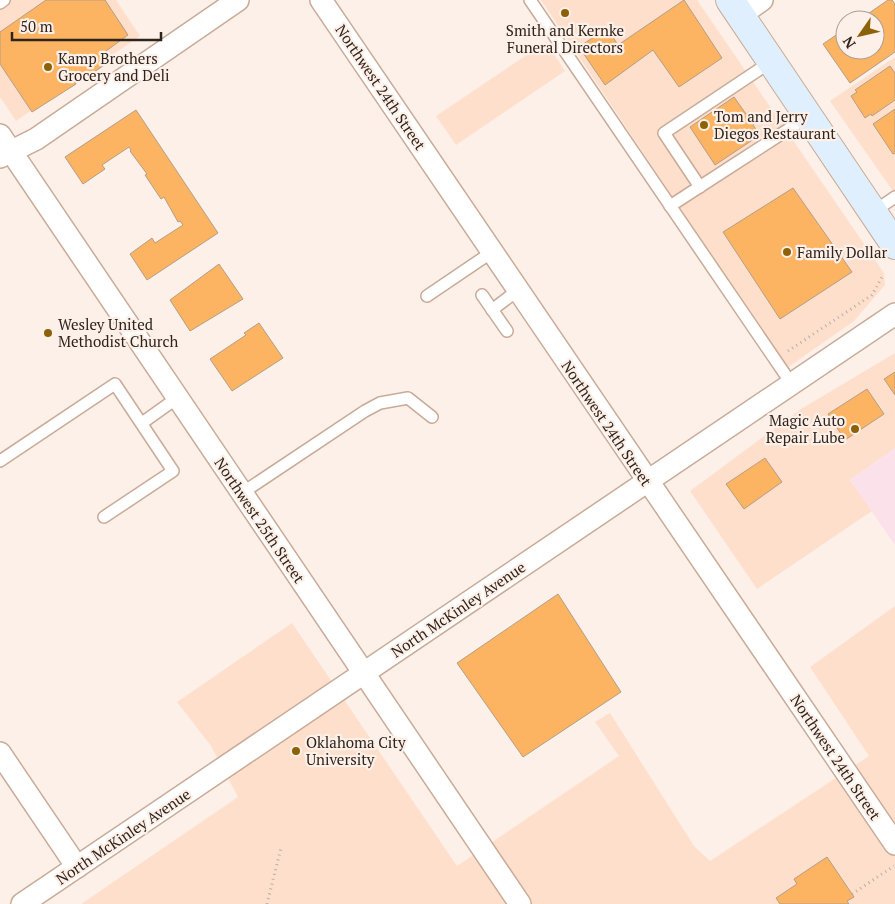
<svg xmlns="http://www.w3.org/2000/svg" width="895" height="904" viewBox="0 0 895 904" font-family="'PT Serif',serif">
	<rect width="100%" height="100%" fill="#fdf0e8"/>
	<!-- built -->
	<g fill="#fedfcc">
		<path d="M0 0H116L140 36 16 121 0 97Z"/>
		<path d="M541 0H697L884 273 885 285 854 321 787 368Z"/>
		<path d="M546 42 565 71 456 145 436 116Z"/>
		<path d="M895 57V194L830 101Z"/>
		<path d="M895 353V448L850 480 872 511 757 589 690 491 801 409Z"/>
		<path d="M895 606V904H81L238 797 211 746 177 702 292 623 457 866 619 756 595 722 610 713 694 846 710 861 869 756 810 667Z"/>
	</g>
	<!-- industrial -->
	<path fill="#fbe1ea" d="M895 448V545L850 480Z"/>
	<!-- building -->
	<g fill="#fcb463" stroke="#b59e85">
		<path d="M46 0H105L128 35 106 51 110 61 90 75 88 72 75 82 76 84 32 112 0 64V32Z"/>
		<path d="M684 0 722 58 679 87 653 50 605 85 579 47 607 28 618 45Z"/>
		<path d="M888 0H892L895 4V52L850 83 823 44 845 29V50H875V20H859Z"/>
		<path d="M890 66 895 73V100L872 116 871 114 865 118 851 96 857 92 855 90Z"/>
		<path d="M734 97 746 114 749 112 756 122 753 125 760 135 715 165 690 127Z"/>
		<path d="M895 109V153L893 154 873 124Z"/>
		<path d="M136 110 218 233 147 280 130 254 152 238 155 243 183 225 180 221 178 222 164 197 161 199 145 175 147 174 130 151 131 150 129 147 102 165 105 169 83 184 65 157Z"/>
		<path d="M793 188 852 272 780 319 723 232Z"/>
		<path d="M219 264 243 299 190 331 170 300Z"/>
		<path d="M259 323 283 358 232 391 210 359 246 335 244 333Z"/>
		<path d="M895 372V395L884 379Z"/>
		<path d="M867 389 884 414 845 440 828 414Z"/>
		<path d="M765 458 782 482 744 509 726 484Z"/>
		<path d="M558 594 621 692 523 757 457 663Z"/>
		<path d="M827 857 854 897 847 901 849 904H780L776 898 797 884 794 879Z"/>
	</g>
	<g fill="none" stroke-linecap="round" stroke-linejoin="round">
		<defs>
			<g id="service">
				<path d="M530 0 791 383"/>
				<path d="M0 3 4 0"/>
				<path d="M700 187 664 133 772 61"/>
				<path d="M670 206 809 116"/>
				<path d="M873 212 895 197"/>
				<path d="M482 295 507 331"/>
				<path d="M427 296 492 252"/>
				<path d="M492 310 518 290"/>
				<path d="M142 423 177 398"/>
				<path d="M0 461 115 384 173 471 104 517"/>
				<path d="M242 493 365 411 380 403 408 398 432 417"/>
			</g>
			<g id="minor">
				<path d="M321 0 895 844"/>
				<path d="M741 15 762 0"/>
				<path d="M0 135 520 904"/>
				<path d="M0 157 36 139 238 0"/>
				<path d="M0 753 77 867"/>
				<path d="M22 904 895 314"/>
			</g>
			<path id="secondary" d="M730 0 895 245"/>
		</defs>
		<!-- service casing -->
		<use href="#service" stroke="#c9ab98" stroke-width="14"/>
		<!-- minor casing -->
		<use href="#minor" stroke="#c9ab98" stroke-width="24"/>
		<!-- secondary casing -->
		<use href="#secondary" stroke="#c9ab98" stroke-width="30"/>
		<!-- path -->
		<g stroke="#baaea6" stroke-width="3" stroke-dasharray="1 4" stroke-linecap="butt">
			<path d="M788 351 872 295 882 277"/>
			<path d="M852 894 894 866"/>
			<path d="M267 904 281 848"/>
		</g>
		<!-- service -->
		<use href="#service" stroke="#fff" stroke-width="11"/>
		<!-- minor -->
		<use href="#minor" stroke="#fff" stroke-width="21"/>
		<!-- secondary -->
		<use href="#secondary" stroke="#e0effd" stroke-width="28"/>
	</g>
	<!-- markers -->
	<g fill="#8d6106" stroke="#fdf0e8" stroke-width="2">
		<circle cx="565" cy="13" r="5"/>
		<circle cx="48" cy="67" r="5"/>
		<circle cx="704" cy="125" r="5"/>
		<circle cx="787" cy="252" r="5"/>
		<circle cx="48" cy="333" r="5"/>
		<circle cx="855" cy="429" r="5"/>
		<circle cx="296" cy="751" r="5"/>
	</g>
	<g text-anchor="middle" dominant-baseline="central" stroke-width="4.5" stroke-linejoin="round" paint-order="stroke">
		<!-- poi labels -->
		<g font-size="15" fill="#2f241c" stroke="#fdf0e8" text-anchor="start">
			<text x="565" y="30" text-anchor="middle">Smith and Kernke<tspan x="565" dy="17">Funeral Directors</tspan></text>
			<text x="58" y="58">Kamp Brothers<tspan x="58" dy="17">Grocery and Deli</tspan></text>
			<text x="714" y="116">Tom and Jerry<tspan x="714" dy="17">Diegos Restaurant</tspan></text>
			<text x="797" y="252">Family Dollar</text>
			<text x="58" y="324">Wesley United<tspan x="58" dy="17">Methodist Church</tspan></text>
			<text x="845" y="420" text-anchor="end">Magic Auto<tspan x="845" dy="17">Repair Lube</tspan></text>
			<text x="306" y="742">Oklahoma City<tspan x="306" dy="17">University</tspan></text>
		</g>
		<!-- street labels -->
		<g font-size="15" fill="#2f241c" stroke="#fdf0e8">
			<text transform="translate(381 87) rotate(56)">Northwest 24th Street</text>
			<text transform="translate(607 423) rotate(56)">Northwest 24th Street</text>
			<text transform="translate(260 520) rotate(56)">Northwest 25th Street</text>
			<text transform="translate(458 609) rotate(-34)">North McKinley Avenue</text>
			<text transform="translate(836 757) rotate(56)">Northwest 24th Street</text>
			<text transform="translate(123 836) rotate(-34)">North McKinley Avenue</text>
		</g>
	</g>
	<!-- north arrow -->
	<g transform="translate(860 35) rotate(236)"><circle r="24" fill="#fdf0e8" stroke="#ab9e96"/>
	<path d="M0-4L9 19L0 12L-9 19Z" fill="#8d6106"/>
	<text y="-8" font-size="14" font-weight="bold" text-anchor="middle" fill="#2f241c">N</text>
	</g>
	<!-- scale -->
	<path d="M12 32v8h149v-8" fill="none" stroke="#2f241c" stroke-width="2.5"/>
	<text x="20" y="32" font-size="15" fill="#2f241c" stroke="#fdf0e8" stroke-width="4" paint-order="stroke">50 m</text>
</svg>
